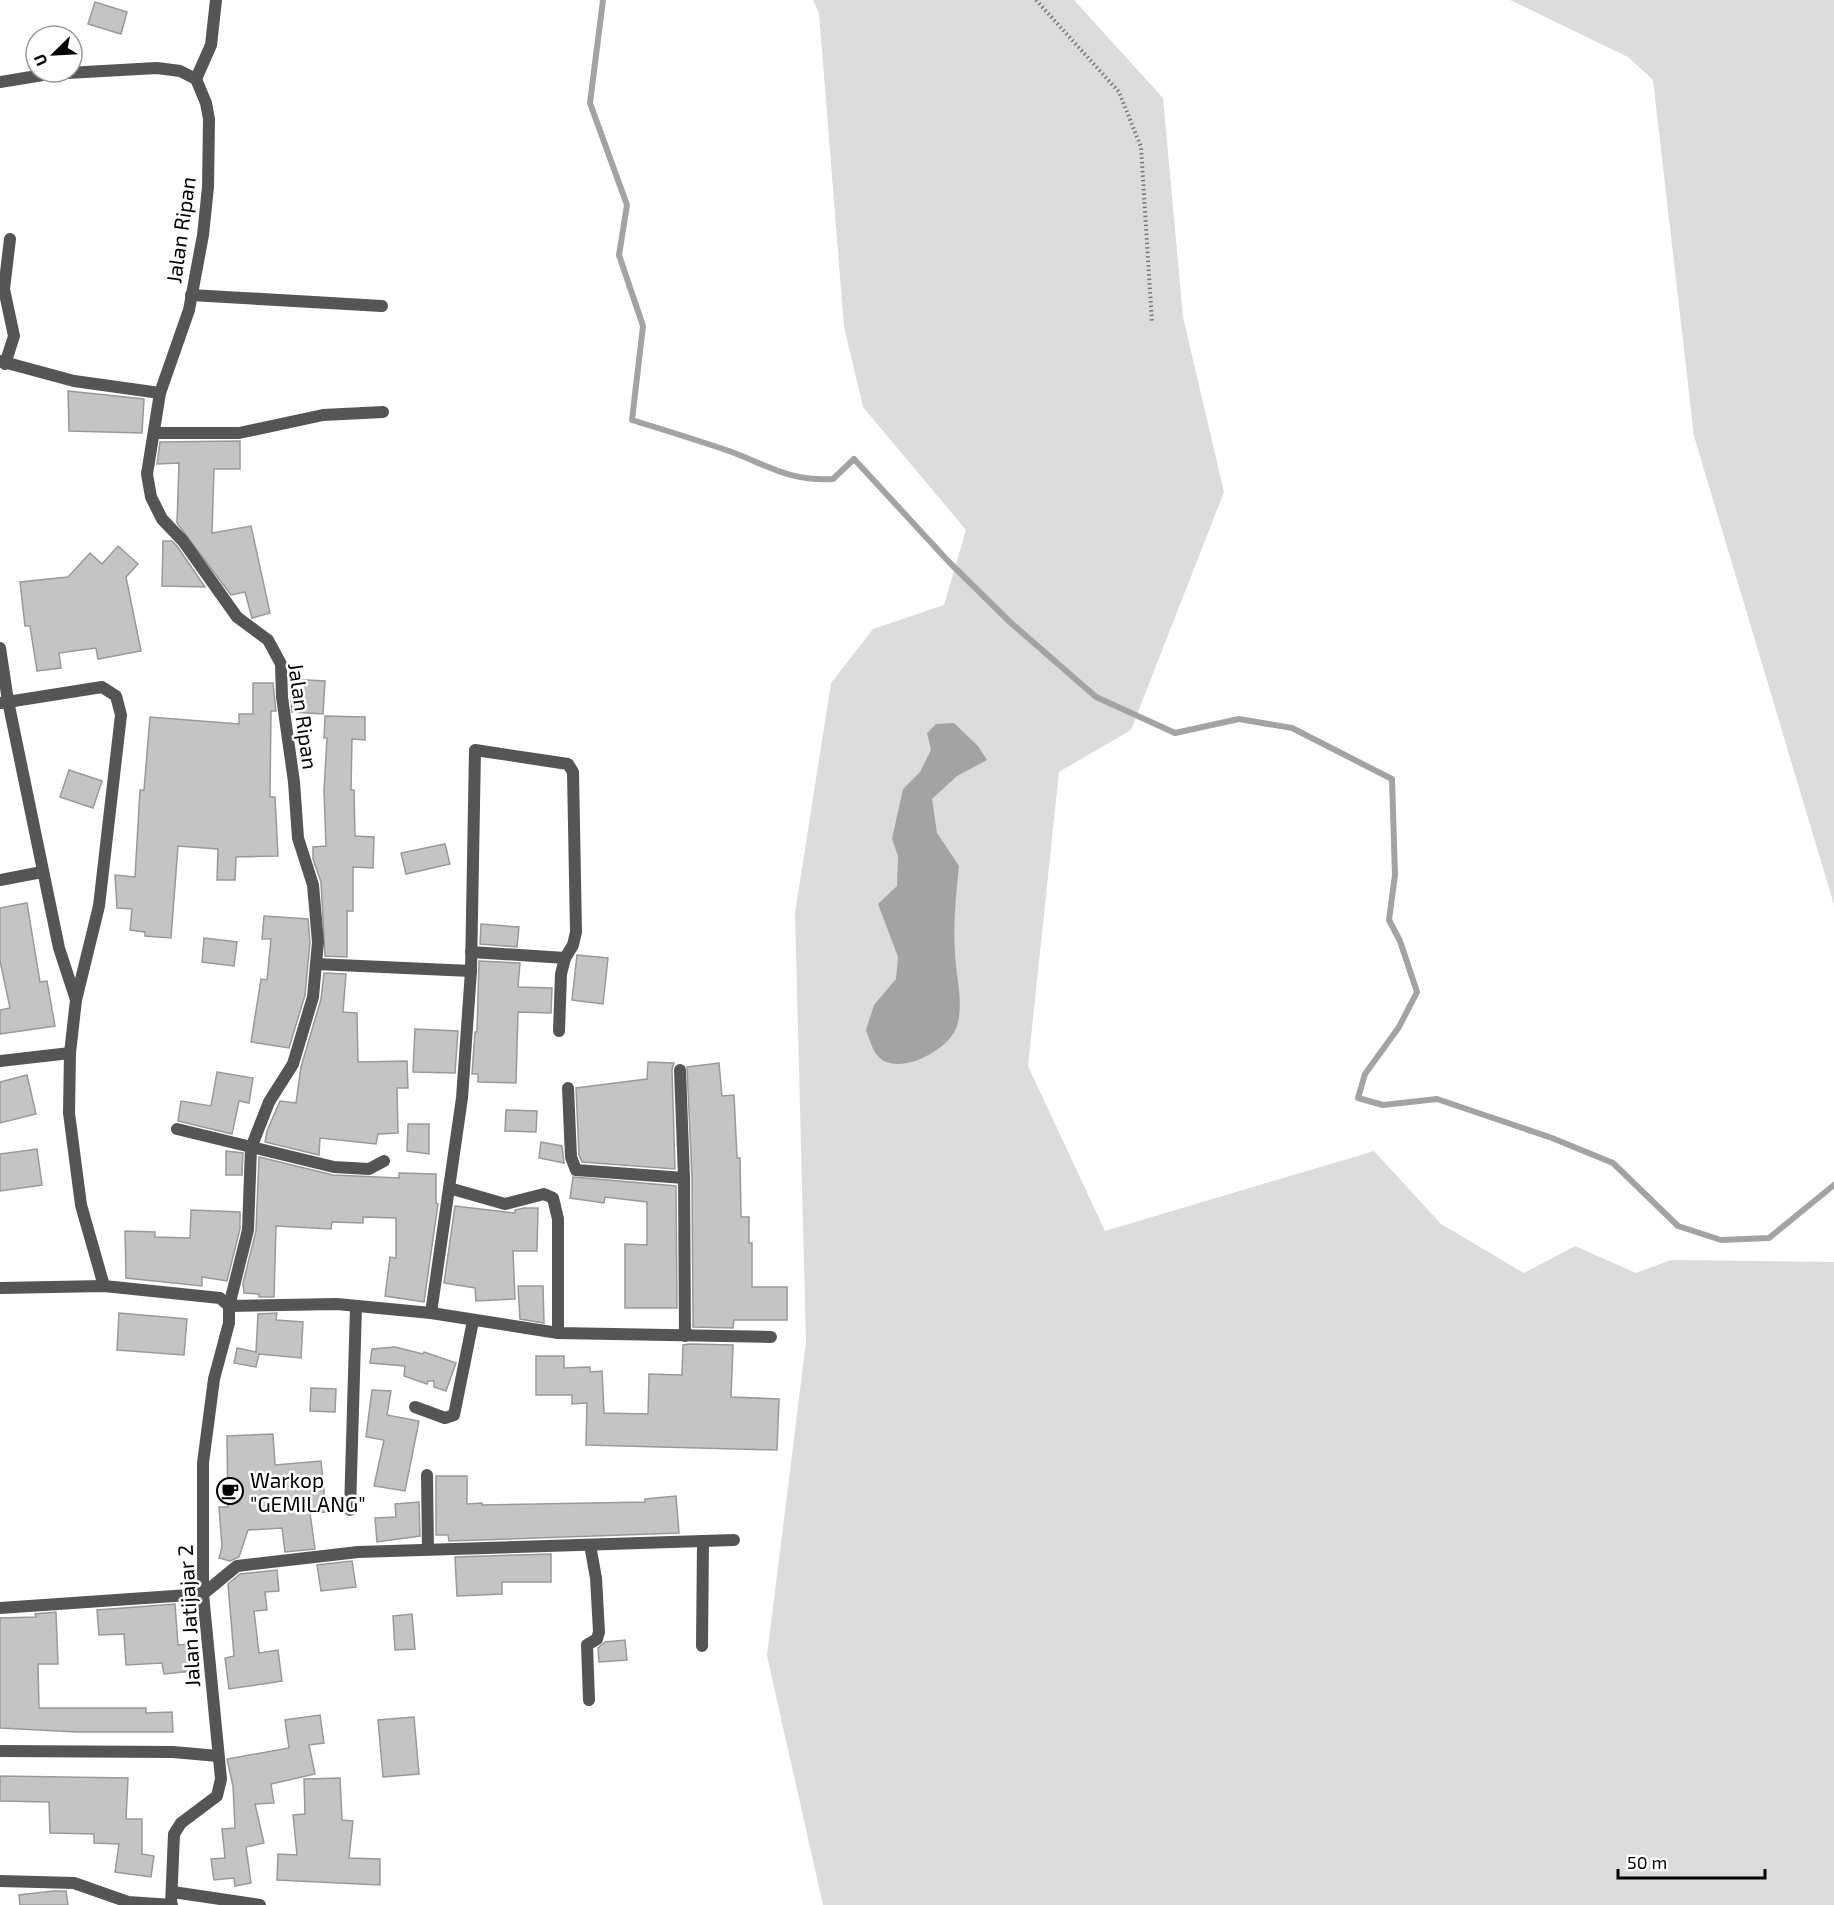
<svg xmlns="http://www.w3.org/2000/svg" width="1834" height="1905" viewBox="0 0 1834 1905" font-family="'Exo 2',sans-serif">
	<rect width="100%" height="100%" fill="#fff"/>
	<!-- green -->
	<g fill="#dcdcdc">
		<path d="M813 0H1074L1163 98 1183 317 1224 492 1131 730 1059 772 1028 1066 1105 1231 1374 1151 1441 1224 1524 1273 1575 1246 1636 1273 1671 1260 1834 1262V1905H823L767 1656 806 1342 795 913 831 683 873 629 944 605 966 530 863 407 844 327 819 13Z"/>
		<path d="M1510 0H1834V905L1694 436 1653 80 1628 57Z"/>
	</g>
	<!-- water -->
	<path fill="#a3a3a3" d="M954 723 978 746 987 760 957 776 932 799 937 833 959 866C956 895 953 923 955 953 956 978 964 1002 957 1026 950 1050 896 1079 877 1055 872 1049 869 1038 866 1030L874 1005 896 979 898 957 878 904 897 886 898 856 892 839 903 789 920 772 931 750 927 733 936 724Z"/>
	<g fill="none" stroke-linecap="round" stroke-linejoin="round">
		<!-- stream -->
		<path stroke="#a3a3a3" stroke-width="6" d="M603 0 590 103 627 205 619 255 643 326 632 420C664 430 697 440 729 451 770 466 787 481 833 479L854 459 949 562 1010 622 1096 697 1175 733 1239 719 1292 728 1392 779 1395 875 1389 920 1400 941 1417 992 1399 1027 1365 1074 1358 1098 1383 1105 1437 1099 1552 1138 1613 1163 1678 1226 1721 1240 1769 1238 1834 1185"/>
	</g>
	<!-- building -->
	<g fill="#c4c4c4" stroke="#999" stroke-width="1.5">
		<path d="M95 2 127 12 121 34 88 24Z"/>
		<path d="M68 391 144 399 142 433 69 431Z"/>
		<path d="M240 441V469H214L212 533 251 526 270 613 252 618 245 592 231 595 177 523 179 463 157 464 160 442Z"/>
		<path d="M163 541H172L177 546 205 587 162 586Z"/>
		<path d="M118 546 138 564 126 577 141 651 98 659 96 648 59 653 61 668 37 671 30 626H25L20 582 68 577 90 553 102 564Z"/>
		<path d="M290 679 325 681 323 714 292 712Z"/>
		<path d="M253 683H273L276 711H271L270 797H275L278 856 236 857 235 880H217L218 849 178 846 171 938 145 936V932L130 930 132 909 117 908 115 875 135 877 140 790H144L150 717 239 724V714H253Z"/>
		<path d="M325 716 365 717V740L352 739 351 790H354L355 836 374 837 373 868 353 867V911H347V957L325 956 321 882 313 859V847L326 846 324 791 327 738H324Z"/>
		<path d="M69 770 102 781 93 808 60 797Z"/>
		<path d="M445 844 450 864 406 874 401 853Z"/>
		<path d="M27 903 40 982 47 981 55 1026 0 1034V1010L10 1008 0 961V908Z"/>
		<path d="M264 916 308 919 310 942 305 995 289 1048 251 1042 261 979 267 980 271 939H262Z"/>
		<path d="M481 924 519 927 517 947 480 944Z"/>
		<path d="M204 938 237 942 234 966 202 962Z"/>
		<path d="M577 955 608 958 603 1004 572 1000Z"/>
		<path d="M479 961 520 963 518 987 552 988 551 1013 518 1012 516 1083 478 1082V1074H472L475 1032H477Z"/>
		<path d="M324 973 346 974 343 1012 357 1013 358 1062 407 1061 408 1088H397L398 1133 378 1134 376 1144 320 1138 319 1155 265 1142 267 1131 280 1101 296 1103 301 1067 321 999Z"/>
		<path d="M415 1029 458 1031 455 1073 413 1072Z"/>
		<path d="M648 1062 674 1063 672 1070 675 1169 582 1162 579 1155 576 1088 647 1079Z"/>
		<path d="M719 1063 722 1096 734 1095 737 1158H740L741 1217H749V1243H752V1287H787V1320H734L733 1328 693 1327 692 1178 687 1067Z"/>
		<path d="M217 1072 253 1078 249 1103 239 1101 232 1134 178 1121 181 1101 211 1106Z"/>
		<path d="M27 1075 36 1114 0 1123V1082Z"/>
		<path d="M506 1110 537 1111 536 1132 505 1131Z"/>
		<path d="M408 1124H429V1154L407 1151Z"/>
		<path d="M541 1142 562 1146 564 1163 539 1158Z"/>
		<path d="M37 1149 42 1185 0 1191V1154Z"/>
		<path d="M226 1151 243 1153 242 1175H226Z"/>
		<path d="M259 1157 333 1175 399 1178V1173L436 1174V1203L438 1204 424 1302 385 1296 390 1257 396 1258V1218L363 1217V1223L332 1222 331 1229 276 1226 274 1297H259V1294L244 1293 243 1283 256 1231Z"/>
		<path d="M573 1177 676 1186 677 1308H625V1244L647 1245V1202L605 1197 604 1203 570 1198Z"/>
		<path d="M455 1206 515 1213V1210L524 1208H538L537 1251H513L515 1299 476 1301 475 1288 444 1283Z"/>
		<path d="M191 1210 240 1212V1229L227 1281 202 1277V1286L126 1278 125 1231 155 1232V1237L190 1238Z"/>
		<path d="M518 1286H543L544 1323 520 1319Z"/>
		<path d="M119 1313 187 1319 184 1355 117 1350Z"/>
		<path d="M277 1313 276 1320 303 1322 301 1358 259 1354 256 1367 234 1363 237 1348 256 1352 258 1314Z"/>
		<path d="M690 1344 733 1345 731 1397 779 1399 777 1450 586 1445 587 1403 572 1404V1395H536V1356H564V1368L590 1367V1372L602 1371 604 1413 648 1414 649 1374 682 1375 683 1345Z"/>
		<path d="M395 1347 423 1354 424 1352 456 1363 446 1391 434 1387V1381H428L427 1384 404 1376 405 1366 370 1363 372 1349Z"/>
		<path d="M311 1388 336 1389 335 1412 310 1411Z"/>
		<path d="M372 1390 391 1391 387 1415 419 1421 405 1491 374 1486 384 1440 366 1437Z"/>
		<path d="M273 1434 275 1465 321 1461 326 1512 310 1513 315 1549 285 1552 282 1528 248 1530 239 1557 230 1561 219 1558 222 1547 219 1507H228L227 1436Z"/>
		<path d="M436 1476H467V1504L482 1503V1505L645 1502V1499L676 1496 679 1533 449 1541 448 1535H436Z"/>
		<path d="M419 1502 420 1536 377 1542 375 1518 396 1517 395 1504Z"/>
		<path d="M551 1554V1582H502V1594L457 1596 455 1557Z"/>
		<path d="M352 1561 356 1587 321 1591 317 1565Z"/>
		<path d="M277 1570 279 1591 265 1592 267 1610 254 1611 259 1653 278 1650 282 1681 229 1689 225 1658 234 1656 228 1584 240 1574Z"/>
		<path d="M175 1604 178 1645 190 1644 193 1671 164 1674 162 1663 126 1665 124 1634 99 1635 97 1610Z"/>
		<path d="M56 1612 58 1664H38L39 1708H146V1713L172 1712 173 1732H77L0 1728V1618L36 1617 35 1614Z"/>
		<path d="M412 1614 415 1649 395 1650 393 1616Z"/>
		<path d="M625 1640 627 1660 599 1662 598 1648 605 1642Z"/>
		<path d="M320 1715 324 1743 309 1745 315 1774 271 1784 274 1803 255 1804 264 1843 246 1847 251 1883 235 1886 234 1878 214 1880 211 1859 225 1858 222 1829 235 1828 233 1786 227 1759 289 1748 285 1720Z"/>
		<path d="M414 1717 419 1774 383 1777 378 1720Z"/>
		<path d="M0 1776 128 1778 126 1819H142V1854L154 1856 151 1877 115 1872 119 1844 94 1843V1834L50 1833 49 1802 0 1801Z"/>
		<path d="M340 1778 342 1820 353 1821 349 1858 380 1859V1885L277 1880 278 1854 297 1855 293 1815 305 1814 304 1779Z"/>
		<path d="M53 1891H66L68 1905H20L19 1895Z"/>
	</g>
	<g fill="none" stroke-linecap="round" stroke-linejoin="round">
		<!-- path -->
		<path stroke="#777" stroke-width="4" stroke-dasharray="1.5 3" stroke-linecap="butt" d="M1036 0 1119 92 1141 147 1152 323"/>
		<!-- minor -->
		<g stroke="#555" stroke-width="12">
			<path d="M196 79 211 45 216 0"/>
			<path d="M0 82 49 74 157 68 180 71 196 79 206 103 209 119 208 187 203 235 189 310 160 393 147 474 151 497 162 519 183 541 237 617 268 640 281 664 282 697 294 782 298 838 313 885 318 942 313 997 293 1064 269 1102 251 1148 248 1230 229 1306 337 1304 431 1313 462 1098 471 971 475 750 568 764 573 772 576 932 573 945 565 958"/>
			<path d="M191 295 382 306"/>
			<path d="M0 361 74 381 160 393"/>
			<path d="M5 364 14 336 4 289 10 239"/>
			<path d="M154 433H239L323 415 383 412"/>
			<path d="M0 648 8 701 59 948 76 1000 70 1053 69 1113 81 1205 104 1286"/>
			<path d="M1 703 102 687 116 696 121 715 99 906 76 1000"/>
			<path d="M0 880 42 872"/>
			<path d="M471 952 565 958 561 974 559 1031"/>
			<path d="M316 964 471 971"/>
			<path d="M0 1061 70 1053"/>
			<path d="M680 1070 684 1178 685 1336"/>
			<path d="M568 1088 571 1157 576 1170 684 1178"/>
			<path d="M177 1129 334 1167 369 1169 384 1161"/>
			<path d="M449 1188 505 1204 544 1194 553 1198 558 1219V1333"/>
			<path d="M431 1313 558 1333 771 1337"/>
			<path d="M415 1407 445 1418 454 1415 473 1321"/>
			<path d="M427 1475 428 1549"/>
			<path d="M350 1510 356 1307"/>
			<path d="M0 1608 203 1594 237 1566 358 1552 734 1540"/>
			<path d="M702 1646 703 1541"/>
			<path d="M589 1700 587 1645 597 1639 599 1632 596 1578 590 1545"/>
			<path d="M0 1751 173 1752 218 1756"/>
			<path d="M0 1881 74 1883 128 1902 172 1905"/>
			<path d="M173 1892 260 1905"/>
		</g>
		<!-- tertiary -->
		<path stroke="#555" stroke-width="12" d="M0 1288 104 1286 220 1298 229 1306V1323L214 1379 203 1463V1594L221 1779 217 1796 181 1823 174 1834 171 1905"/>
	</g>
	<!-- icons -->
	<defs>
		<symbol id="cafe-ring" viewBox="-11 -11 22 22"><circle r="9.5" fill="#fff" stroke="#000" stroke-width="1.5"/><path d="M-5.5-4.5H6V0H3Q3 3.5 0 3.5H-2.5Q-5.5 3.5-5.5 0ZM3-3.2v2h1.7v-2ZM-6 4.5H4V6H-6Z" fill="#000"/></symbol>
	</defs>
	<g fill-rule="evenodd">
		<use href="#cafe-ring" x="215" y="1476" width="30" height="30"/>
	</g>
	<g text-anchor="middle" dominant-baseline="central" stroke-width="5" stroke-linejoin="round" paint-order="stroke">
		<!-- street labels -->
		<g font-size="21" fill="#000" stroke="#fff">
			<text transform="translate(180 230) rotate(-82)">Jalan Ripan</text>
			<text transform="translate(304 716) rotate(82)">Jalan Ripan</text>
			<text transform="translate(188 1616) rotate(-93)">Jalan Jatijajar 2</text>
		</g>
		<!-- poi labels -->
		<g font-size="21" fill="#000" stroke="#fff" text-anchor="start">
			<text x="250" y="1479">Warkop<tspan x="250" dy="24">"GEMILANG"</tspan></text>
		</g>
	</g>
	<!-- north arrow -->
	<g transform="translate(54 54) rotate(246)"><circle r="28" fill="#ffffff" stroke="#999999" stroke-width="1.5"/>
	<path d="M0-4.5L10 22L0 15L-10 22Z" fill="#000000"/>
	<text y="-9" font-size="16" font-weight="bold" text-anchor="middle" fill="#000000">U</text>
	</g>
	<!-- scale -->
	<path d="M1618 1869v9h147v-9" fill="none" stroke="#000000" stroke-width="3"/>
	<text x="1627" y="1869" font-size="18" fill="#000000" stroke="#ffffff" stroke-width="4.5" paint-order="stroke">50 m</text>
</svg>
